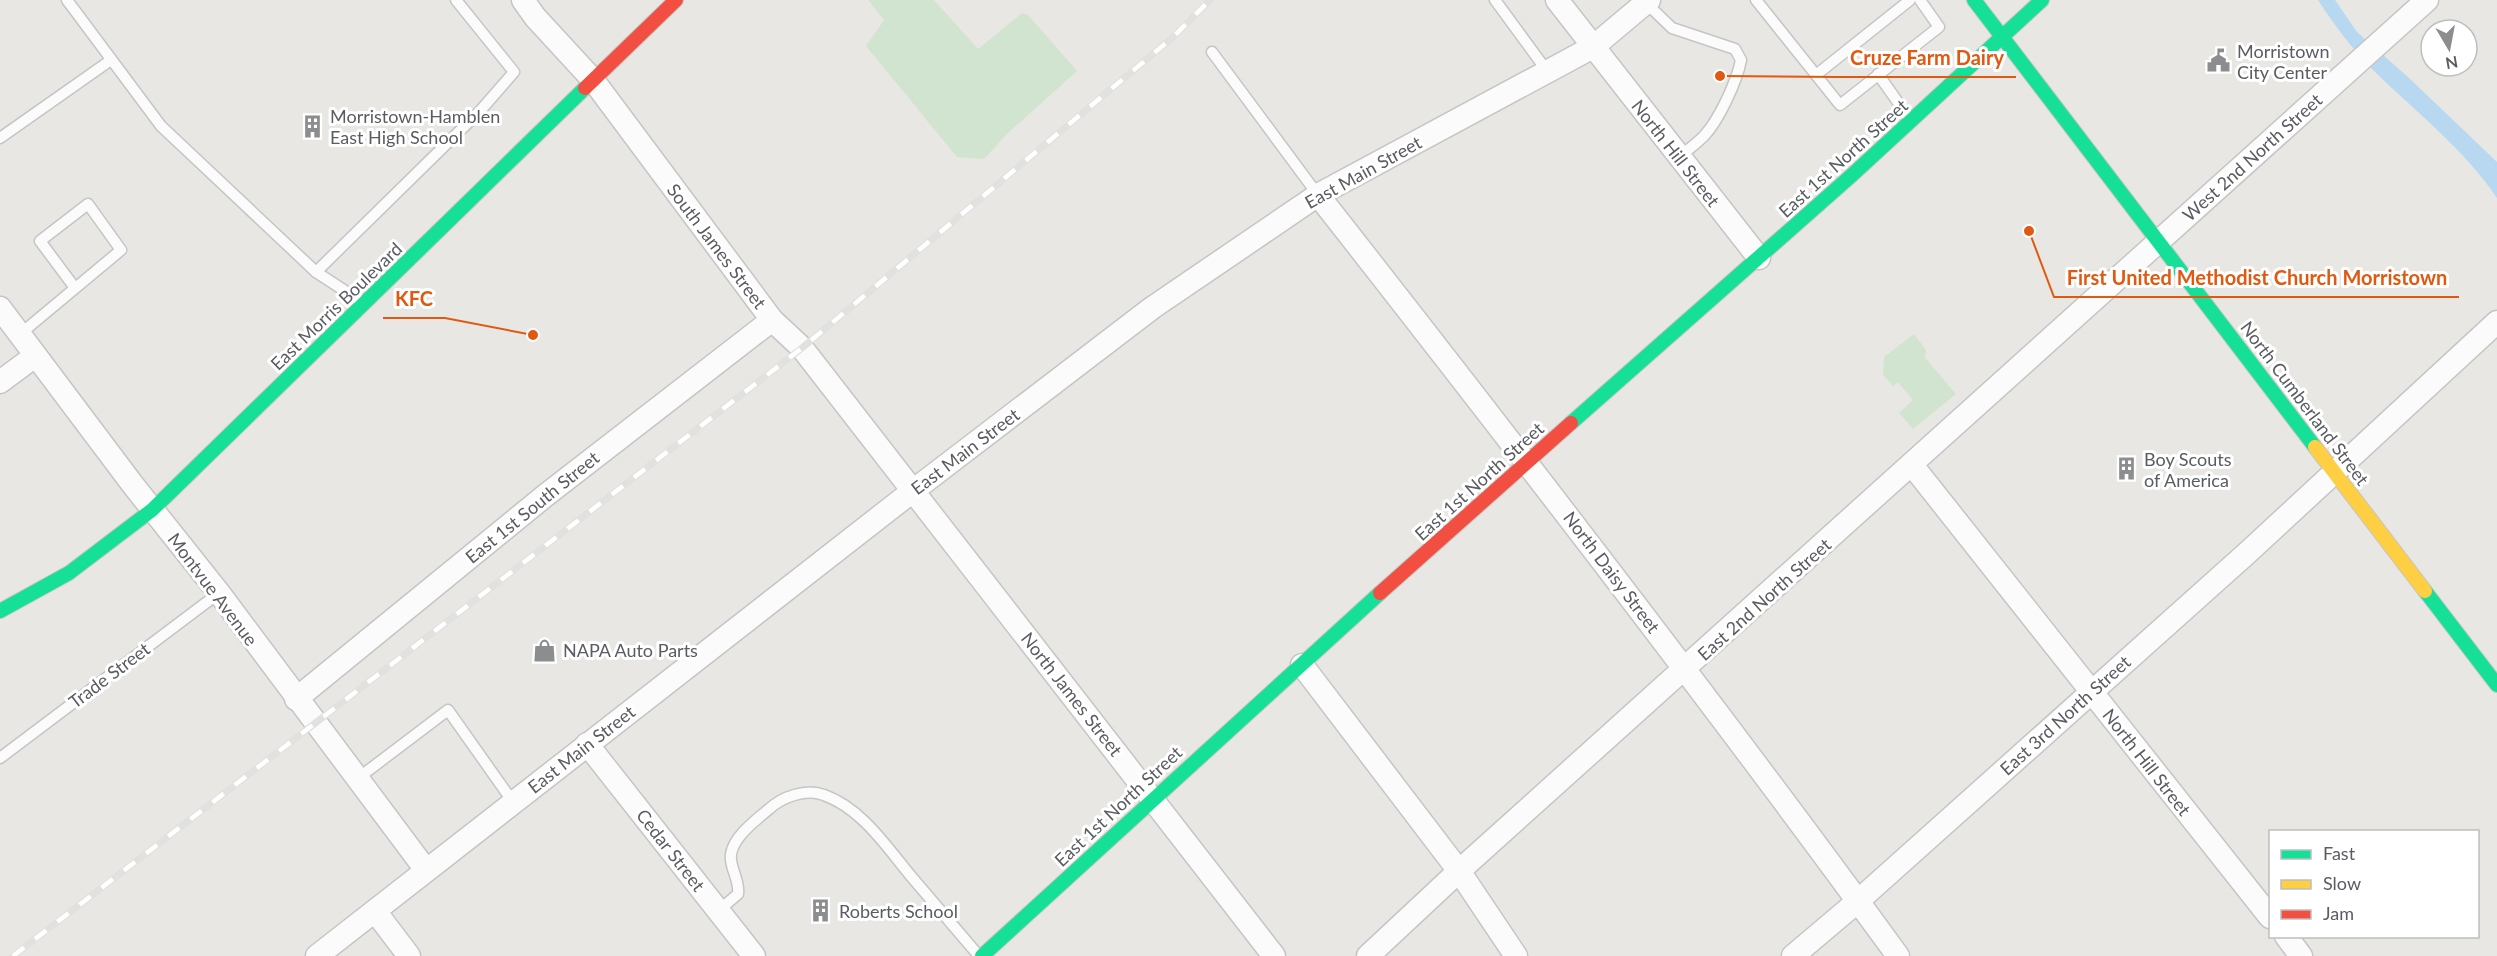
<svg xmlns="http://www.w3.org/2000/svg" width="2497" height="956" viewBox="0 0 2497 956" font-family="Lato,sans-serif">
	<rect width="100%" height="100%" fill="#e8e7e3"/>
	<!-- green -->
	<g fill="#d1e4cf">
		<path d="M868 0H934L978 49 1022 13 1028 15 1077 71 1008 133 984 159 957 157 866 46 884 20Z"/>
		<path d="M1914 334 1926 350 1925 358 1956 394 1913 429 1899 413 1913 400 1898 382 1893 386 1883 375 1884 357Z"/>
	</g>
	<!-- water -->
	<path fill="#b8d8f1" d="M2318 0H2335L2357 32 2409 78 2497 162V198C2465 150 2416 112 2375 72 2353 50 2335 26 2318 0Z"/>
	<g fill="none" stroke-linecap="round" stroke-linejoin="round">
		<defs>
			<g id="lane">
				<path d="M67 0 161 126 316 272 362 302"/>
				<path d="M1495 0 1547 71"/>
				<path d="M1756 0 1816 75"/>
				<path d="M1910 0 1816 75 1840 105 1939 27 1920 0"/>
				<path d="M1646 3 1672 28 1735 49 1741 60C1737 81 1719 120 1704 136 1697 143 1688 150 1679 157"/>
				<path d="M1212 52 1318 195"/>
				<path d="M1878 74 1909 118"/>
				<path d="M0 138 111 60"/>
				<path d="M316 272 480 111 514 72 456 0"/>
				<path d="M19 335 121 250 88 204 40 241 75 288"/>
				<path d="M0 758 219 593"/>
				<path d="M357 779 448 710 513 802"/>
				<path d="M718 911 738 894C740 879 729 868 731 854 734 836 756 820 769 809 782 797 806 788 824 795 861 808 886 846 910 875 933 902 956 929 979 956"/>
			</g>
			<g id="street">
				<path d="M523 0 535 17 593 80 772 320 802 348 1274 956"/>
				<path d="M1557 0 1759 258"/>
				<path d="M1318 195C1515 446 1710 698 1898 956"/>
				<path d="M0 308 133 485 219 593 426 870"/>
				<path d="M0 382 35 356"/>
				<path d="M1912 465 2270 917"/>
				<path d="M1302 665 1459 871 1516 956"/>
				<path d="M296 699 546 495 772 320"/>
				<path d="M587 744 754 956"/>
				<path d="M375 911 409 956"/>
				<path d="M2286 936 2301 956"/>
				<path d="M317 956 914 490 1152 308 1318 195 1593 47 1649 0"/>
				<path d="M1368 956 1459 871 2427 0"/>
				<path d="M1793 956 1858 901 2246 554 2497 322"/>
			</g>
			<g id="fast">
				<path d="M1974 0 2315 447"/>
				<path d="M1571 423 1852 175 2042 0"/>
				<path d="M2425 591 2497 685"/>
				<path d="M0 611 69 573 152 510 585 88"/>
				<path d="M982 956 1380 593"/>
			</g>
			<path id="slow" d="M2315 447 2425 591"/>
			<g id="jam">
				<path d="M585 88 676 0"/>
				<path d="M1380 593 1571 423"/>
			</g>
		</defs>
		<!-- lane casing -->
		<use href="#lane" stroke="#c5c5c5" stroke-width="13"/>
		<!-- street casing -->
		<use href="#street" stroke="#c5c5c5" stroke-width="25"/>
		<!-- fast casing -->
		<use href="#fast" stroke="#c5c5c5" stroke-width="16"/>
		<!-- slow casing -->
		<use href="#slow" stroke="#c5c5c5" stroke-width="16"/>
		<!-- jam casing -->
		<use href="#jam" stroke="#c5c5c5" stroke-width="16"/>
		<!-- lane -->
		<use href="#lane" stroke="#fcfbfb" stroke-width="10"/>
		<!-- street -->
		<use href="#street" stroke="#fcfbfb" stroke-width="22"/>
		<!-- fast -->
		<use href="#fast" stroke="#16e098" stroke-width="14"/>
		<!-- slow -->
		<use href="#slow" stroke="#ffcf43" stroke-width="14"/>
		<!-- jam -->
		<use href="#jam" stroke="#f24e42" stroke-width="14"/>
		<defs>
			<path id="rail" d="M13 956 802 348 1172 38 1210 0"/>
		</defs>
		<!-- rail casing -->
		<use href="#rail" stroke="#e1e1e0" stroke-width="7"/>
		<!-- rail -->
		<use href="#rail" stroke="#fff" stroke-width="4.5" stroke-dasharray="14" stroke-linecap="butt"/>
	</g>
	<!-- icons -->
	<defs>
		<symbol id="civic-bare" viewBox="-9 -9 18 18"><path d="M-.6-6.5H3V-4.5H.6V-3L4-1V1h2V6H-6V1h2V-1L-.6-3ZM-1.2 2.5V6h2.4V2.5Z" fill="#8b8d8e" stroke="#fff" stroke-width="2.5" paint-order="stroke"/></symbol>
		<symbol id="building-bare" viewBox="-9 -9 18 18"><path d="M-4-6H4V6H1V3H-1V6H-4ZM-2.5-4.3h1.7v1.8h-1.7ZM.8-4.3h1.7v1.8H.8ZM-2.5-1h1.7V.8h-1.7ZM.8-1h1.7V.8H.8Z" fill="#8b8d8e" stroke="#fff" stroke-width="2.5" paint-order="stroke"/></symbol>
		<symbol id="shop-bare" viewBox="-9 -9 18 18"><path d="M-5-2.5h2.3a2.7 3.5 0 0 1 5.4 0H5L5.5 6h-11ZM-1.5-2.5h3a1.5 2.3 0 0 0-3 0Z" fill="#8b8d8e" stroke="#fff" stroke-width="2.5" paint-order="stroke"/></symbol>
	</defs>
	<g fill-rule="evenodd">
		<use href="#civic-bare" x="2202" y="44" width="33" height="33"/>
		<use href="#building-bare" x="296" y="110" width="33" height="33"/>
		<use href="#building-bare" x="2110" y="452" width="33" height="33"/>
		<use href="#shop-bare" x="528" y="634" width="33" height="33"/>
		<use href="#building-bare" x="804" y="894" width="33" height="33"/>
	</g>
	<g text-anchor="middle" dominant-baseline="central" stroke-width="6" stroke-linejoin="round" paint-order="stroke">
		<!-- poi labels -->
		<g font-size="18" fill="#595c60" stroke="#fff" text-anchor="start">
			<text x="2237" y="51">Morristown<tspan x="2237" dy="21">City Center</tspan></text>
			<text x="330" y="116">Morristown-Hamblen<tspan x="330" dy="21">East High School</tspan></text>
			<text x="2144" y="459">Boy Scouts<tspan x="2144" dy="21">of America</tspan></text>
			<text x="563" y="650">NAPA Auto Parts</text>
			<text x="839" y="911">Roberts School</text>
		</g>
		<!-- street labels -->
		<g font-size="18" fill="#595c60" stroke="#fff">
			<text transform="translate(1676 153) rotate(52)">North Hill Street</text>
			<text transform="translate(2252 157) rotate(-42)">West 2nd North Street</text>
			<text transform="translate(1843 158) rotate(-42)">East 1st North Street</text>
			<text transform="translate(1363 172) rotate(-29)">East Main Street</text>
			<text transform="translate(717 246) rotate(53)">South James Street</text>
			<text transform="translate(336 306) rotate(-44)">East Morris Boulevard</text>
			<text transform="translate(2305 403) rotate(53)">North Cumberland Street</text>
			<text transform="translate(965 451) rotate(-37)">East Main Street</text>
			<text transform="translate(1479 481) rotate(-42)">East 1st North Street</text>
			<text transform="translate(532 507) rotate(-39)">East 1st South Street</text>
			<text transform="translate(1612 572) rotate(53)">North Daisy Street</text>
			<text transform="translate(213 589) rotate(53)">Montvue Avenue</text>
			<text transform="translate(1764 599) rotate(-42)">East 2nd North Street</text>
			<text transform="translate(109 675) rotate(-37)">Trade Street</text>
			<text transform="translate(1072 694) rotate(52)">North James Street</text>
			<text transform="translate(2065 715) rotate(-42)">East 3rd North Street</text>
			<text transform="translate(581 749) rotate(-38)">East Main Street</text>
			<text transform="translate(2147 762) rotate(52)">North Hill Street</text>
			<text transform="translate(1118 806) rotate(-43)">East 1st North Street</text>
			<text transform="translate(671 850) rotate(52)">Cedar Street</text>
		</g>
	</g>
	<!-- callouts -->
	<path fill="none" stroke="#e15910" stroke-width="2" d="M1720 76L1838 77H2016M2029 231L2054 297H2459M533 335L445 318H383"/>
	<g fill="#e15910" stroke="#fff" stroke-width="2">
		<circle cx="1720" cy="76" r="6"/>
		<circle cx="2029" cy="231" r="6"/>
		<circle cx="533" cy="335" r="6"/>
	</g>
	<g font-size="20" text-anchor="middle" font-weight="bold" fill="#e15910" stroke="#fff" stroke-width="6" stroke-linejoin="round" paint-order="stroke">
		<text x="1927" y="65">Cruze Farm Dairy</text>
		<text x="2257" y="285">First United Methodist Church Morristown</text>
		<text x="414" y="306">KFC</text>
	</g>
	<!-- legend -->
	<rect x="2269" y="830" width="210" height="108" fill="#ffffff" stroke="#bdbebf" stroke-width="1.5"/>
	<rect x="2281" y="850" width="30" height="9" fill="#16e098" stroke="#bdbebf" stroke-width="1.5"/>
	<text x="2323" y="860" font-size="18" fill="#595c60">Fast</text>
	<rect x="2281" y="880" width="30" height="9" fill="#ffcf43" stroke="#bdbebf" stroke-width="1.5"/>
	<text x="2323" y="890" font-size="18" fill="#595c60">Slow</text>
	<rect x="2281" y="910" width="30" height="9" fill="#f24e42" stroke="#bdbebf" stroke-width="1.5"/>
	<text x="2323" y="920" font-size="18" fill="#595c60">Jam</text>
	<!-- north arrow -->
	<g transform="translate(2449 48) rotate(170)"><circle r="28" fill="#ffffff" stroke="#bdbebf" stroke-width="1.5"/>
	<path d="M0-4.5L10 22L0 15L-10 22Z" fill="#8b8d8e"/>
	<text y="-9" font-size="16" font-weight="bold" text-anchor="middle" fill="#595c60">N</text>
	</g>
</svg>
